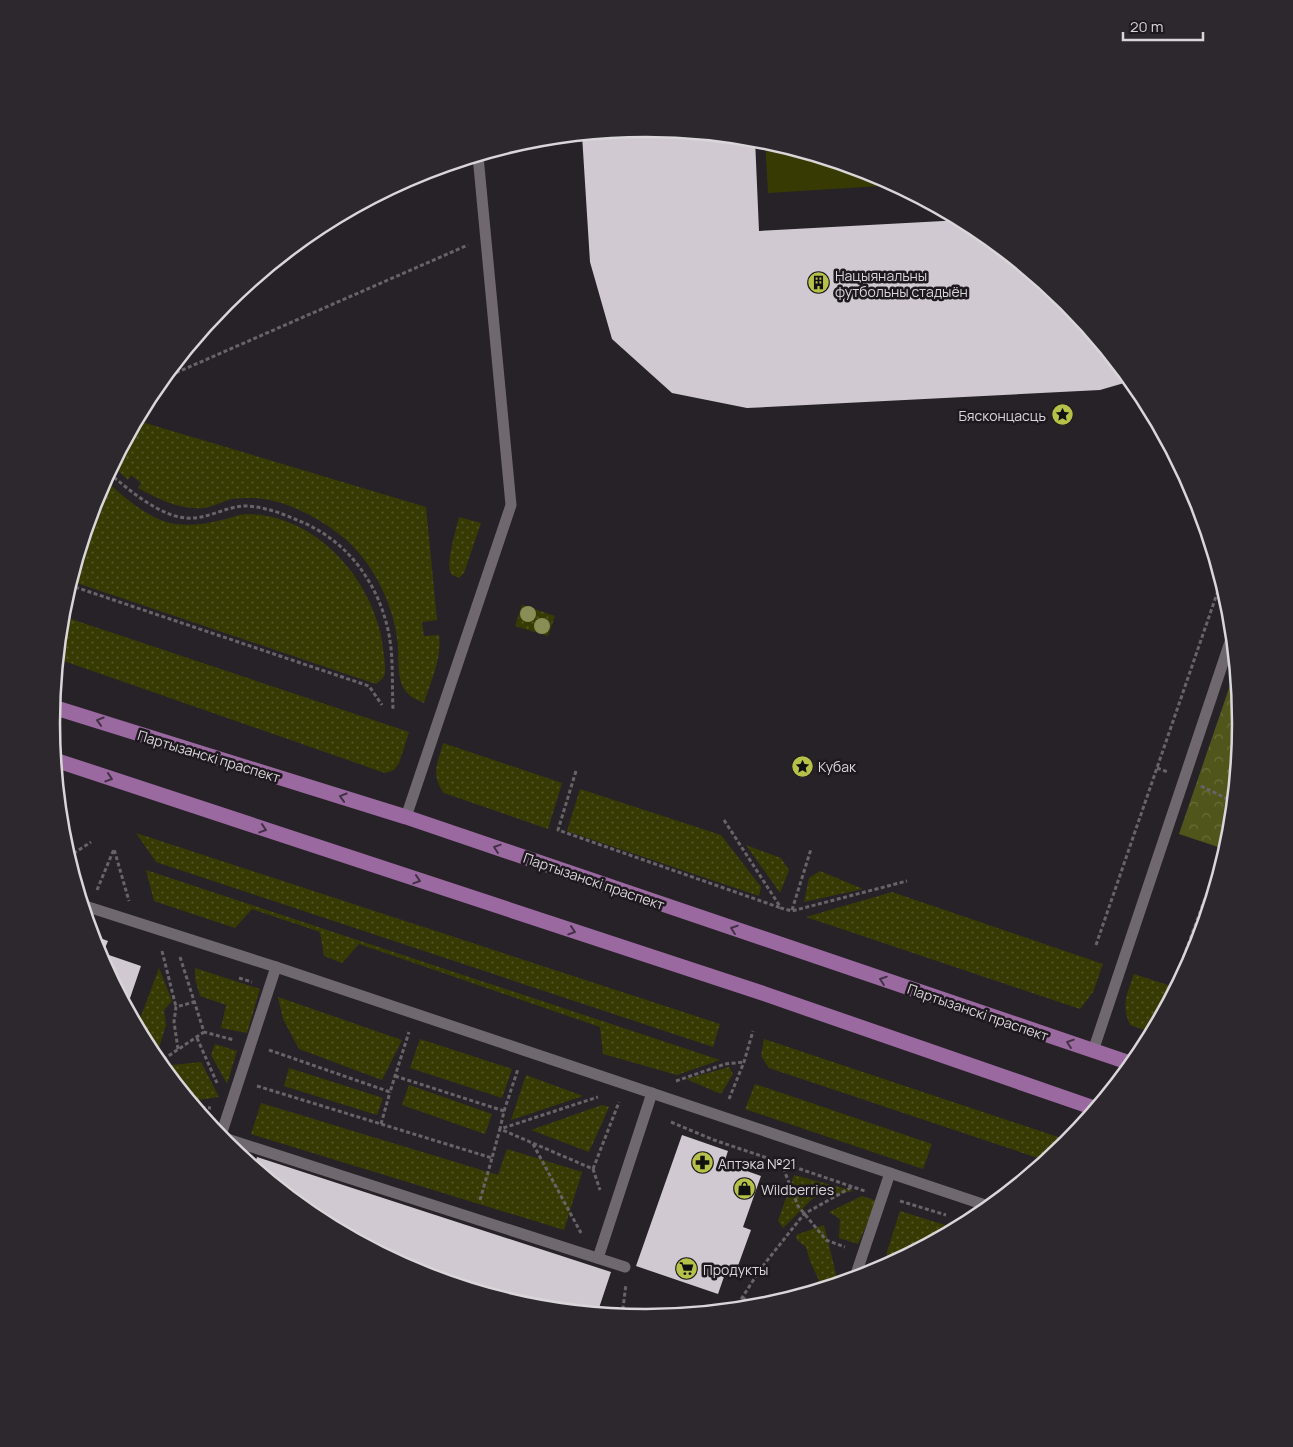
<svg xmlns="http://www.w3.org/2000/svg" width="1293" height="1447" viewBox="0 0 1293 1447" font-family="Manrope,sans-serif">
	<defs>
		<pattern id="green-dots" width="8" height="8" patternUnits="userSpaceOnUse" patternTransform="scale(1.25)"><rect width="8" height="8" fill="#373b03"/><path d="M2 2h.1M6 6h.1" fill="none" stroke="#535627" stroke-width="1.8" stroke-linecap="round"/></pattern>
		<pattern id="forest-crowns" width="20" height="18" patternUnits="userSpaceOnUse" patternTransform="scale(1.25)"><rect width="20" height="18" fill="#50561b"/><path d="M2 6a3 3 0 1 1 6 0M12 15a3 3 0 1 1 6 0" fill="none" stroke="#696d3c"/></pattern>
	</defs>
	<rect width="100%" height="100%" fill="#272228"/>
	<!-- green -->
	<g fill="url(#green-dots)">
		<path d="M142 422 426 507 437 620 422 622 424 636 439 635C442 658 431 681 424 703 415 699 408 696 403 687 396 673 400 653 397 638 392 600 370 557 339 534 316 516 281 498 251 498 245 498 238 498 232 499 223 501 213 507 203 508 180 510 158 499 138 488L141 483 131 475 128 480 113 466 134 426Z"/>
		<path d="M105 480C124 497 149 520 175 524 190 526 207 524 221 520 229 519 238 514 247 514 312 515 365 571 380 631 382 640 386 665 385 673 384 678 380 681 376 684L71 581 97 495Z"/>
		<path d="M459 517 481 523 464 573 459 578C456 576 451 576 450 571 447 559 456 530 459 517Z"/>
		<path d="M522 605 555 616 548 636 515 626Z"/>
		<path d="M62 616 409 732 399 763 394 770 385 773 58 659Z"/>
		<path d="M443 743 562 783 548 829 444 793C430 774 438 763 443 743Z"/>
		<path d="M580 789 721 835 761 887 759 896 567 831Z"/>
		<path d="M136 833 720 1024 713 1047 156 862Z"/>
		<path d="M746 845 781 858 789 870 780 893Z"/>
		<path d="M146 870 720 1060 677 1075 603 1054 600 1027 359 944 342 963 324 956 320 932 252 909 235 928 154 901Z"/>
		<path d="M820 871 863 889 804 902 809 878Z"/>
		<path d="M892 892 1103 964 1093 992 1080 1009 806 917Z"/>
		<path d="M159 968 172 1001 164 1010 166 1025 158 1051 151 1054 137 1027Z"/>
		<path d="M195 968 260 989 247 1033 221 1028 226 1005 200 996 195 979Z"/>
		<path d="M1134 974 1177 988 1153 1033 1130 1025C1121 1005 1127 994 1134 974Z"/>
		<path d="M278 997 402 1040 382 1080 299 1049 283 1019Z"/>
		<path d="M420 1039 512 1069 502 1098 410 1068Z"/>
		<path d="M764 1039 1070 1141 1047 1161 769 1068 761 1056Z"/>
		<path d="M215 1044 237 1051 227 1084 211 1055Z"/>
		<path d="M201 1062 219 1097 190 1101 165 1070 172 1065Z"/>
		<path d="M729 1067 733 1074 721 1094 686 1079Z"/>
		<path d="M289 1068 383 1098 377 1115 284 1086Z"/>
		<path d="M526 1075 583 1096 511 1120Z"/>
		<path d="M755 1084 932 1144 923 1169 745 1109Z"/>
		<path d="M409 1085 492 1114 485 1134 402 1105Z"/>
		<path d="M261 1103 498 1175 507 1149 582 1172 564 1230 251 1134Z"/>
		<path d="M602 1105 609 1107 589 1152 531 1130Z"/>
		<path d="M794 1175 854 1191 813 1198 783 1228 778 1221Z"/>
		<path d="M862 1196 877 1201 858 1244 839 1238 840 1219 829 1212Z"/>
		<path d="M900 1211 958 1229 900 1260 886 1255Z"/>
		<path d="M824 1225 837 1278 832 1286 823 1289 810 1261 806 1247 797 1240 796 1235Z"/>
	</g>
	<!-- forest -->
	<path fill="url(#forest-crowns)" d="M1236 668 1242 724 1230 840 1227 850 1179 834Z"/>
	<!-- pitch -->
	<path fill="#373b03" d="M765 140 875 174 896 185 768 193Z"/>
	<!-- building -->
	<g fill="#d0c9d1">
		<path d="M647 128 755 139 759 231 962 220 977 229 1068 303 1131 381 1100 390 747 408 672 393 612 339 590 262 582 135Z"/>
		<path d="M92 935 108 941 103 953 141 966 127 1007 96 951Z"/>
		<path d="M682 1135 728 1151 724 1163 761 1176 743 1227 751 1230 735 1274 726 1271 718 1294 636 1266Z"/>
		<path d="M257 1157 611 1272 597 1314 538 1308 400 1263 316 1218 254 1167Z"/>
	</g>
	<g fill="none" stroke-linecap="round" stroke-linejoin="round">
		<!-- path -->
		<g stroke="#686368" stroke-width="3" stroke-dasharray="4 2.5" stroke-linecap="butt">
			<path d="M164 378 468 245"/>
			<path d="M109 473C130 491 165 521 194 518 211 517 228 506 246 506 267 507 286 515 304 523 354 545 385 594 391 648 393 668 392 689 393 709"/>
			<path d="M69 585 369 686 382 705"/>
			<path d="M1157 768 1168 772"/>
			<path d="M576 771 558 830 781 908"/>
			<path d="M1201 786 1234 802"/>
			<path d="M724 820 781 908 792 911 907 881"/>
			<path d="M68 857 91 842"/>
			<path d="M97 890 114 849 129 901"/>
			<path d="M792 910 811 849"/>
			<path d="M1096 945 1222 579"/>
			<path d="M162 951 176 1007"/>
			<path d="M180 957 204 1032 234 1040"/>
			<path d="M239 978 252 982"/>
			<path d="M1180 982 1178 972 1232 825"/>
			<path d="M197 1038 217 1083"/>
			<path d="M178 1049 174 1022 176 1007 194 1002"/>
			<path d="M269 1050 390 1092 409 1032"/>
			<path d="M158 1063 204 1032"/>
			<path d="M395 1076 504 1111 500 1129 593 1169 600 1190"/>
			<path d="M676 1081 725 1064 744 1062"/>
			<path d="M257 1086 492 1158 500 1129 598 1097"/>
			<path d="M729 1099 744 1062 753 1031"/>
			<path d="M195 1107 211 1108"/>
			<path d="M504 1111 518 1069"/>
			<path d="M671 1122 714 1140 865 1191"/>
			<path d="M381 1124 390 1092"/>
			<path d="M533 1144 581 1233"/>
			<path d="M781 1162 798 1206 826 1240 845 1247"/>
			<path d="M593 1169 619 1102"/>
			<path d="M480 1200 492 1158"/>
			<path d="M900 1201 946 1215"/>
			<path d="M881 1260 893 1264"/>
			<path d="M742 1298 766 1306"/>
			<path d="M734 1310 762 1267 804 1214 852 1187"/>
			<path d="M622 1316 626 1284"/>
		</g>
		<!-- service -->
		<g stroke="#6f686f" stroke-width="11">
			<path d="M406 817 511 505 478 156"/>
			<path d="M82 905 276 967 991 1207"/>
			<path d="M1093 1051 1233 633"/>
			<path d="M221 1137 625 1267"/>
			<path d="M220 1138 276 967"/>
			<path d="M598 1258 652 1093"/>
			<path d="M854 1280 890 1173"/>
		</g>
		<!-- primary -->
		<g stroke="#9a69a0" stroke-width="15">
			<path d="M53 707 406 817 1133 1064"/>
			<path d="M55 760 765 994 1097 1109"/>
		</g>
	</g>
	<!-- trees -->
	<g fill="#898e56">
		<circle cx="528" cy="614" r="8"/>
		<circle cx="542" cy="626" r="8"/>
	</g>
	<!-- one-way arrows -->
	<defs><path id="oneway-chevron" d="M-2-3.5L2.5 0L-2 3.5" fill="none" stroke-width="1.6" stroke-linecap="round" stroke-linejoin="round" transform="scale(1.25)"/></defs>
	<g stroke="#433145">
		<use href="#oneway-chevron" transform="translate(100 721) rotate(-163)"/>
		<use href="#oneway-chevron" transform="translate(109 778) rotate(18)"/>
		<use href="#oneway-chevron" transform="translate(343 797) rotate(-163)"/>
		<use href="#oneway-chevron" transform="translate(263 829) rotate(18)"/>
		<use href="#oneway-chevron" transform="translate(497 848) rotate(-161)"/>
		<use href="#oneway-chevron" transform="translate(417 880) rotate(18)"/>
		<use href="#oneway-chevron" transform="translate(734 929) rotate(-161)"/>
		<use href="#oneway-chevron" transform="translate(572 931) rotate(18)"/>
		<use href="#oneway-chevron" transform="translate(883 980) rotate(-161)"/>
		<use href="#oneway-chevron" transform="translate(1070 1043) rotate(-161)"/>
	</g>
	<!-- icons -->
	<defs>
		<symbol id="building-disc" viewBox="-11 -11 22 22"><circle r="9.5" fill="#b6c149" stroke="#1e191e"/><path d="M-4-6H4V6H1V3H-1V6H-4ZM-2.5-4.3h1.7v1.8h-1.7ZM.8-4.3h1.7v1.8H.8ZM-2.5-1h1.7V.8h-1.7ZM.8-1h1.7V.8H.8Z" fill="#111"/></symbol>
		<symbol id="sight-disc" viewBox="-11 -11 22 22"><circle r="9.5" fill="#b6c149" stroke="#1e191e"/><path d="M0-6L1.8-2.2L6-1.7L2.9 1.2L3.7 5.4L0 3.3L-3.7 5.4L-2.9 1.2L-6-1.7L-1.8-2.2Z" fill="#111"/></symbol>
		<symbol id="pharmacy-disc" viewBox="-11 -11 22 22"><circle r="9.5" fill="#b6c149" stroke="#1e191e"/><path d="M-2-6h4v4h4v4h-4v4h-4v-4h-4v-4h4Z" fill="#111"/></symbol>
		<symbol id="shop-disc" viewBox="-11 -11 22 22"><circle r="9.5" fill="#b6c149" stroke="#1e191e"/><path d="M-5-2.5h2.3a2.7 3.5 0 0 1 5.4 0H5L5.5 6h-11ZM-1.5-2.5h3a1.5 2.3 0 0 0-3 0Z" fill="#111"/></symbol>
		<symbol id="supermarket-disc" viewBox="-11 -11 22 22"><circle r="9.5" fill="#b6c149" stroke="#1e191e"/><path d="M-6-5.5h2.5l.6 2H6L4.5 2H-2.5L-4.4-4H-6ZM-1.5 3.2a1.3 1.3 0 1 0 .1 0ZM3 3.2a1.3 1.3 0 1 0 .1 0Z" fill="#111"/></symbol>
	</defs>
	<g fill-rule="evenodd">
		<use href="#building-disc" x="806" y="270" width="25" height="25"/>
		<use href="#sight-disc" x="1050" y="402" width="25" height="25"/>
		<use href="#sight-disc" x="790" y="754" width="25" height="25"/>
		<use href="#pharmacy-disc" x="690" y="1150" width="25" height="25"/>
		<use href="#shop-disc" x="732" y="1176" width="25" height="25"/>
		<use href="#supermarket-disc" x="674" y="1256" width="25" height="25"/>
	</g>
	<g text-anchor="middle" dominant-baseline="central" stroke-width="5" stroke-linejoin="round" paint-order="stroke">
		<!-- poi labels -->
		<g font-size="14" fill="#d9d5d9" stroke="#1e191e" text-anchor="start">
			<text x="835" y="275">Нацыянальны<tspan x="835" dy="16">футбольны стадыён</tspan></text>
			<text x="1046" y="415" text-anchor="end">Бясконцасць</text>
			<text x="818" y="766">Кубак</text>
			<text x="718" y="1163">Аптэка №21</text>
			<text x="761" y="1189">Wildberries</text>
			<text x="703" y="1269">Продукты</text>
		</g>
		<!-- street labels -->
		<g font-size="14" fill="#d9d5d9" stroke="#1e191e">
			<text transform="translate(209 756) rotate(17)">Партызанскі праспект</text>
			<text transform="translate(594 881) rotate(19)">Партызанскі праспект</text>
			<text transform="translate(978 1012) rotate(19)">Партызанскі праспект</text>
		</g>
	</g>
	<!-- crop -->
	<path d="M0 0H1293V1447H0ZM60 723a586 586 0 1 1 1172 0a586 586 0 1 1-1172 0Z" fill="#2d282d" fill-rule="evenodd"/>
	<path fill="none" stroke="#d9d5d9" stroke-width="2.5" d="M60 723a586 586 0 1 1 1172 0a586 586 0 1 1-1172 0Z"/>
	<!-- scale -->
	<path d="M1123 32v8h80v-8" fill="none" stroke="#d9d5d9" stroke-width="2.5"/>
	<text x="1130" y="32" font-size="15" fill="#d9d5d9" stroke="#1e191e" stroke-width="4" paint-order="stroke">20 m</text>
</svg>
